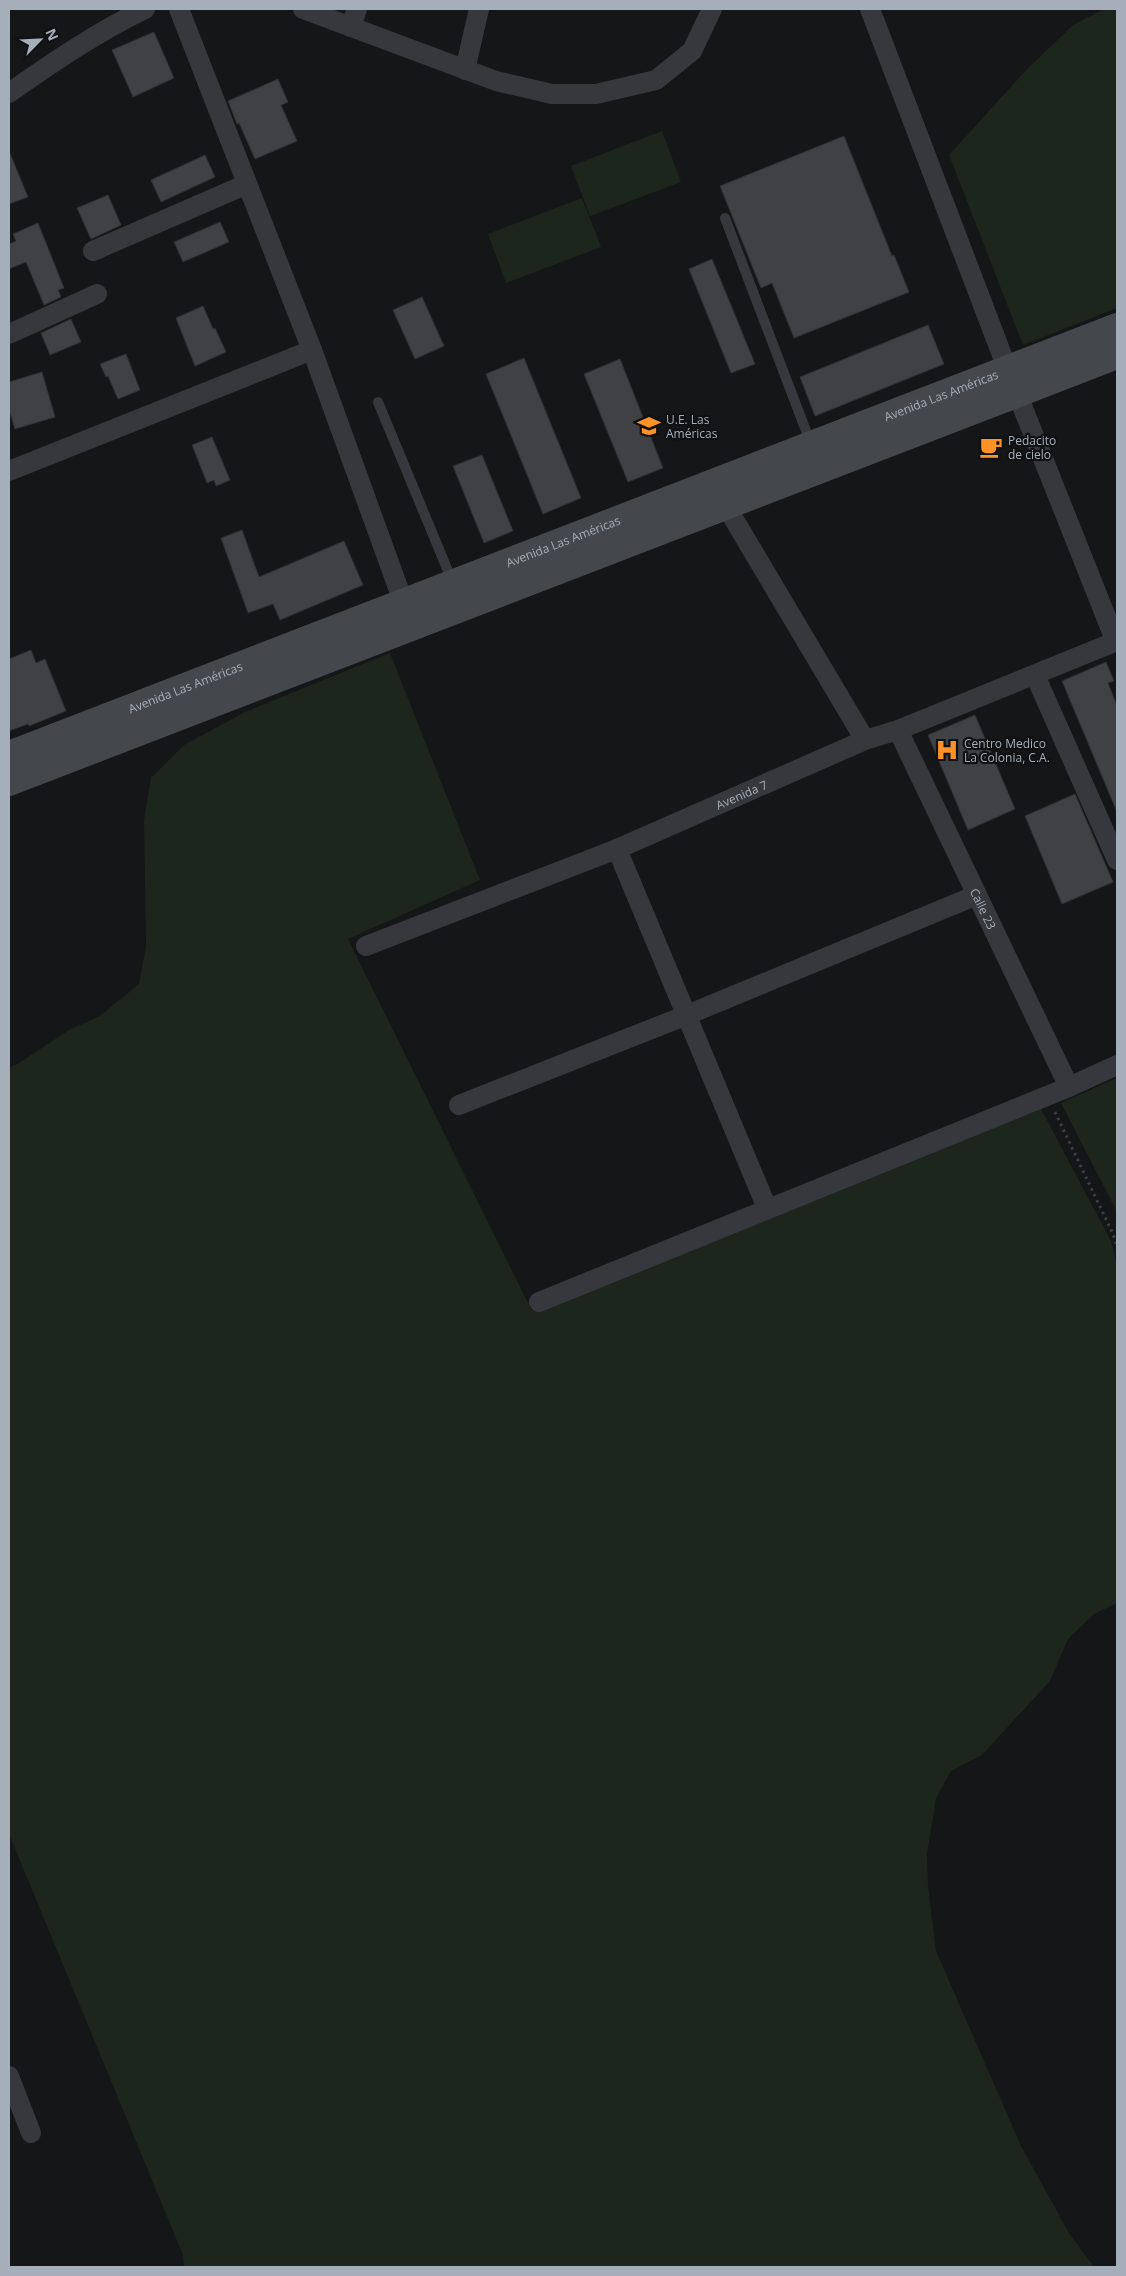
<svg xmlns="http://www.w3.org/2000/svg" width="1126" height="2276" viewBox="0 0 1126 2276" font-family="'Open Sans',sans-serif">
	<rect width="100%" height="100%" fill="#151617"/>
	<!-- green -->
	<g fill="#1d261d">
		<path d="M1104 9H1117V308L1023 345 949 155 1028 68 1073 25Z"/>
		<path d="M662 131 681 182 590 216 571 166Z"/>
		<path d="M582 198 601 247 506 283 488 234Z"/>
		<path d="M390 653 480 880 348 939 532 1311 1041 1109 1111 1241 1117 1265V1603L1094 1614 1068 1639 1050 1681 982 1755 951 1771 936 1798 927 1854 928 1886 936 1951 1021 2146 1069 2233 1094 2267H184L183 2255 9 1834V1068L19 1063 69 1030 100 1016 139 984 146 947 144 820 151 778 184 745 245 712Z"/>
		<path d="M1117 1078V1212L1061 1103Z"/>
	</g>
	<!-- building -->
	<g fill="#3f4145" stroke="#2f3034">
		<path d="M154 32 174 78 133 97 112 50Z"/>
		<path d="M278 79 288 102 281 105 297 141 255 159 239 123 237 124 228 101Z"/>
		<path d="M844 136 892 256 894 255 909 292 794 338 772 283 761 288 720 186Z"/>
		<path d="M9 151 28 197 9 204Z"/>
		<path d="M205 155 215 177 161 202 151 180Z"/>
		<path d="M108 195 121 225 91 239 77 208Z"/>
		<path d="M220 222 229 242 183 262 174 242Z"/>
		<path d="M38 223 64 288 58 290 61 297 44 305 26 262 9 269V244L16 241 13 234Z"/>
		<path d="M712 259 755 364 731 373 689 269Z"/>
		<path d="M422 297 444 346 415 359 393 310Z"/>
		<path d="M203 306 213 329 215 328 226 352 195 366 176 318Z"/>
		<path d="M71 319 81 342 50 355 41 333Z"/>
		<path d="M928 325 944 364 815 416 800 377Z"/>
		<path d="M126 354 140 390 118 399 108 376 106 377 100 364Z"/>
		<path d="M524 358 581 498 543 514 486 374Z"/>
		<path d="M620 359 663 468 628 482 584 374Z"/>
		<path d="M42 372 55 417 15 429 9 410V382Z"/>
		<path d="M212 437 230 480 216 486 214 480 207 483 192 445Z"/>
		<path d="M482 455 513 531 484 543 453 466Z"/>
		<path d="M242 530 259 577 344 541 363 585 280 620 273 604 248 613 221 538Z"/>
		<path d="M31 650 36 663 45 659 66 711 29 726 28 724 9 731V659Z"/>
		<path d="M1106 662 1114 681 1108 683 1117 706V812L1062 681Z"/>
		<path d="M975 715 1015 809 968 830 928 735Z"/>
		<path d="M1075 794 1113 882 1062 904 1025 816Z"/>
	</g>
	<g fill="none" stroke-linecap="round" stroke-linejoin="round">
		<!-- path -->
		<path stroke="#3c3f44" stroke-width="3" stroke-dasharray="2.5 4" stroke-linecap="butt" d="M1055 1112 1113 1234 1117 1246"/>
		<!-- lane -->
		<g stroke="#36383d" stroke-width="10">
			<path d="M725 218 811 444"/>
			<path d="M378 402 453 583"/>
		</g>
		<!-- street -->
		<g stroke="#36383d" stroke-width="20">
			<path d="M179 9 312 350 408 615"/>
			<path d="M303 9 496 81 552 94H596L656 80 692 51 712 9"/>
			<path d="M870 9 1007 368 1116 642"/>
			<path d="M351 27 357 9"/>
			<path d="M465 70 479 9"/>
			<path d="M9 93C52 63 97 32 145 9"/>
			<path d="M93 251 247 184"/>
			<path d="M9 334 97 294"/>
			<path d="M9 471 312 350"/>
			<path d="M726 506 865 740"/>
			<path d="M1035 675 1117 860"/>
			<path id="s1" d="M898 730 1069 1087"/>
			<path d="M617 849 767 1208"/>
			<path id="s2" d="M366 946 617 849 865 740 898 730 1117 641"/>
			<path d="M459 1105 687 1015 977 895"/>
			<path d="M539 1302 1069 1087 1117 1065"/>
			<path d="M9 2076 31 2133"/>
		</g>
		<!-- secondary -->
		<g stroke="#44484d" stroke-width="28">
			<path id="s3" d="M9 755 1117 327"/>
			<path d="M9 782 1117 355"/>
		</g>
	</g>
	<!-- icons -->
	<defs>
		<symbol id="school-bare" viewBox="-9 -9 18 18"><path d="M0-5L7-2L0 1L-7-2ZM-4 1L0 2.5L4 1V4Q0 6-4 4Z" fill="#ff9226" stroke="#101112" stroke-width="2.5" paint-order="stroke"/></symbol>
		<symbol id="cafe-bare" viewBox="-9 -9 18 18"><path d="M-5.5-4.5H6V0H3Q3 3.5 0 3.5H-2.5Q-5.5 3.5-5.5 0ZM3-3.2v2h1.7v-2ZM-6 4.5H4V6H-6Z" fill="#ff9226" stroke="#101112" stroke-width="2.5" paint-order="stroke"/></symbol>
		<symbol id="hospital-bare" viewBox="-9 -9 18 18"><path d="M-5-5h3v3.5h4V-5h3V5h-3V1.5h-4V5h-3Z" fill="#ff9226" stroke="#101112" stroke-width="2.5" paint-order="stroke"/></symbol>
	</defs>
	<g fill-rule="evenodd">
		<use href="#school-bare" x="633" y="410" width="32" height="32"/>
		<use href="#cafe-bare" x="975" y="431" width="32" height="32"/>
		<use href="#hospital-bare" x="931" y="734" width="32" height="32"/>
	</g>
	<g text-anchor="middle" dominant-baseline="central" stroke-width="4.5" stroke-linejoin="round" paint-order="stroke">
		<!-- street labels -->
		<g font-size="12" fill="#a6afb9" stroke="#101112">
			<text stroke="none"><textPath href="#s3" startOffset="999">Avenida Las Américas</textPath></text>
			<text stroke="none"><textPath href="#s3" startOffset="594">Avenida Las Américas</textPath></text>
			<text stroke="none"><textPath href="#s3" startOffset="189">Avenida Las Américas</textPath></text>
			<text stroke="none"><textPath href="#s2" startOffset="405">Avenida 7</textPath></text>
			<text stroke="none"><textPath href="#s1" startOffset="198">Calle 23</textPath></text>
		</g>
		<!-- poi labels -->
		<g font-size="12" fill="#a6afb9" stroke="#101112" text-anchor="start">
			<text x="666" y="419">U.E. Las<tspan x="666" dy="14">Américas</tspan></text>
			<text x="1008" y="440">Pedacito<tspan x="1008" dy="14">de cielo</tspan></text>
			<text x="964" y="743">Centro Medico<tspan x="964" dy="14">La Colonia, C.A.</tspan></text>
		</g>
	</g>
	<!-- border -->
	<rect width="1126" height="2276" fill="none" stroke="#a6afb9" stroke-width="20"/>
	<!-- north arrow -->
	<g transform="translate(40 40) rotate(66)" stroke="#101112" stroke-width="4" paint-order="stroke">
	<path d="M0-4L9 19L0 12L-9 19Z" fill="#a6afb9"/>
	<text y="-8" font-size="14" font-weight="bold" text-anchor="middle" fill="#a6afb9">N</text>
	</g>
</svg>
